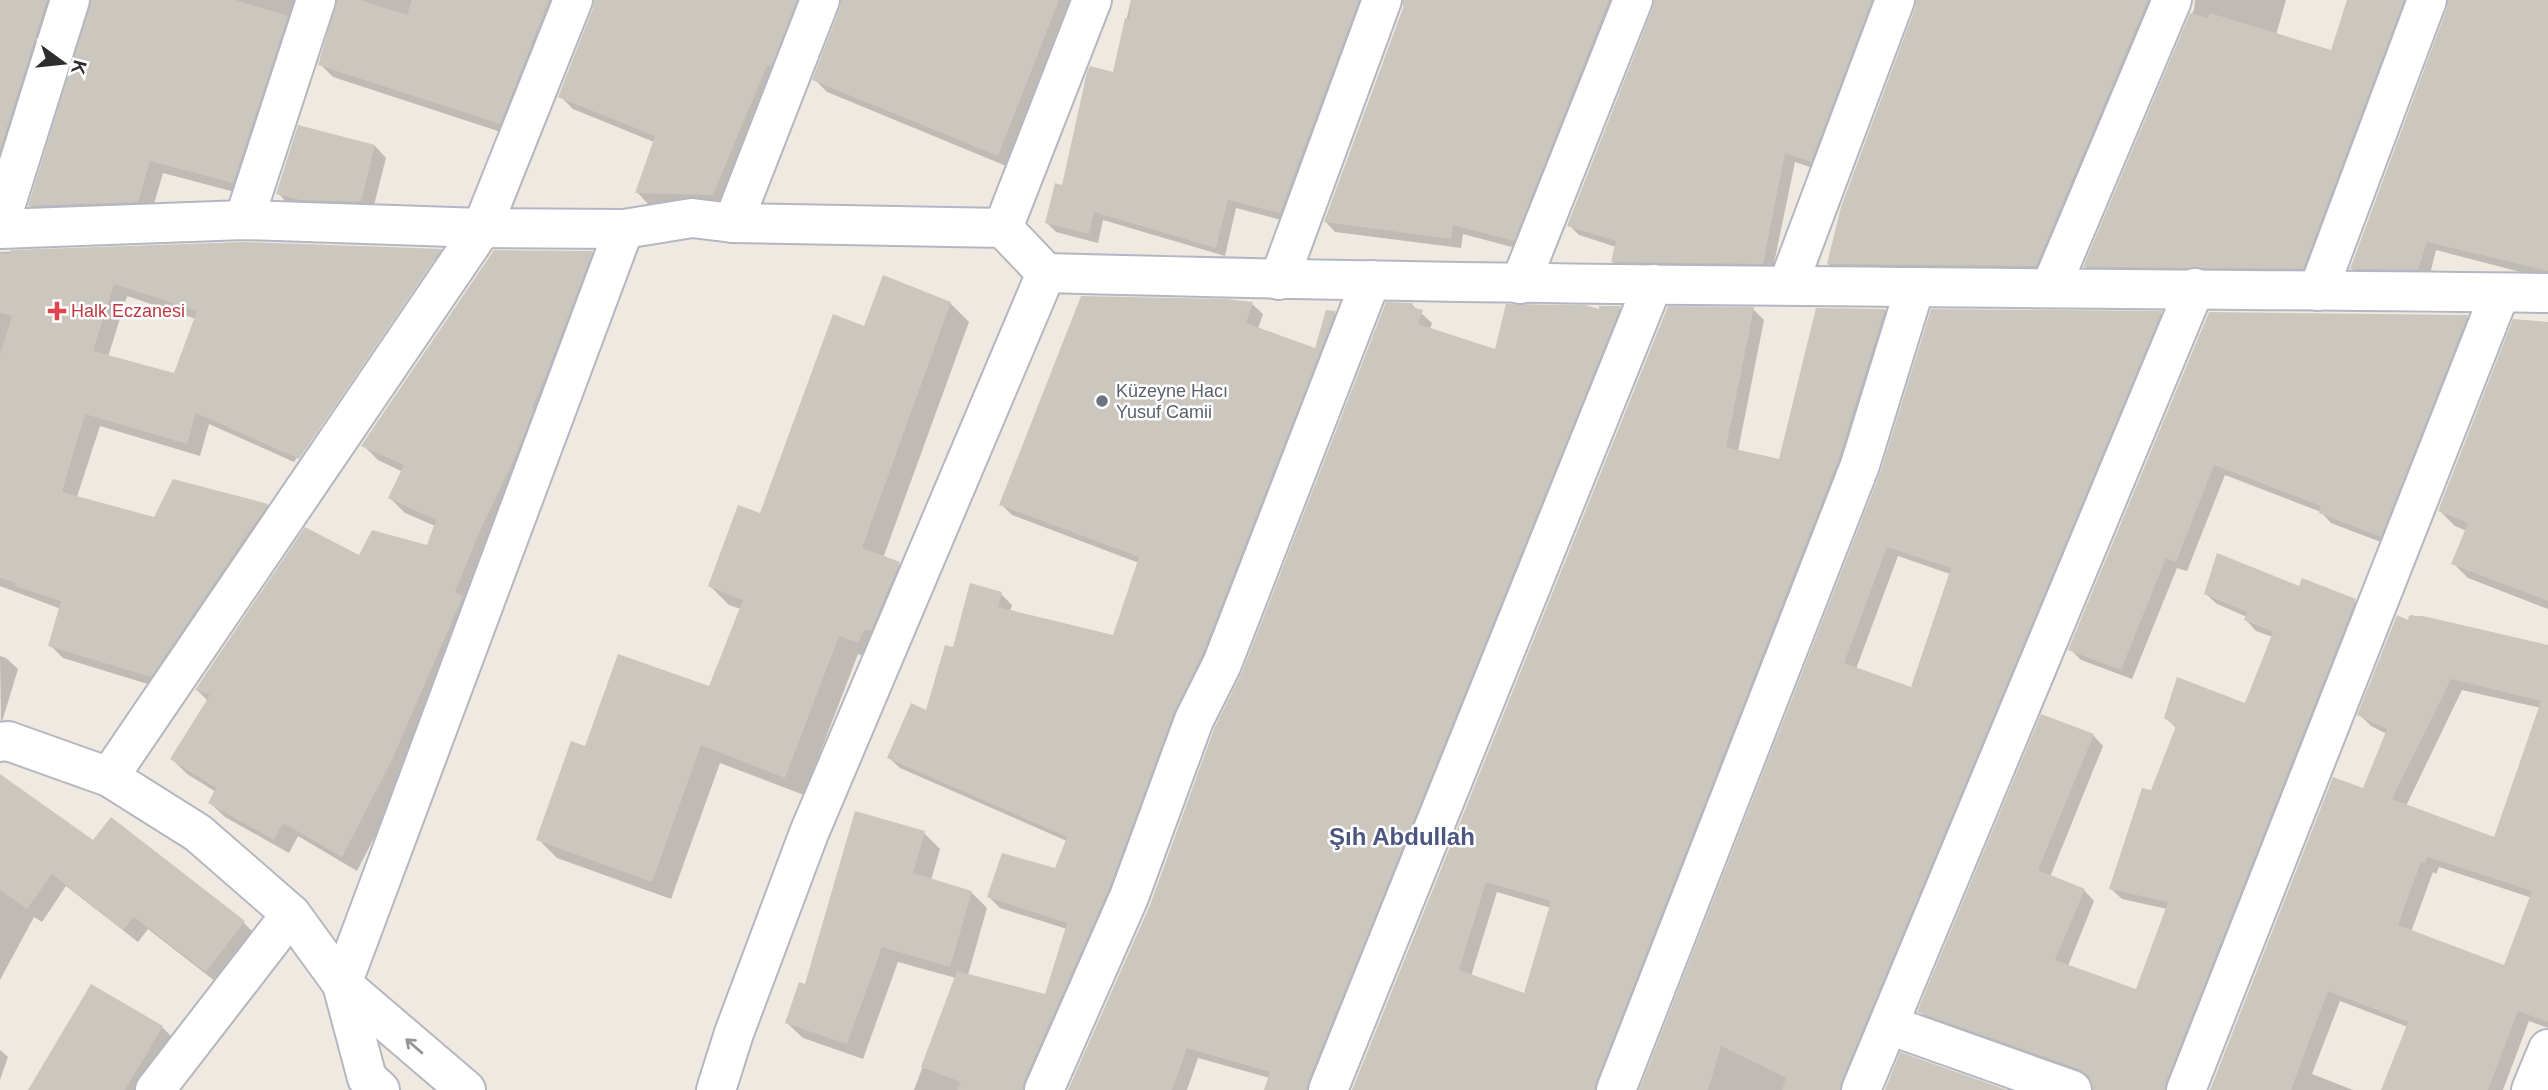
<svg xmlns="http://www.w3.org/2000/svg" width="2548" height="1090" viewBox="0 0 2548 1090" font-family="Arial,sans-serif">
	<rect width="100%" height="100%" fill="#efe9e1"/>
	<!-- shadow -->
	<g fill="#0003" fill-rule="evenodd">
		<path d="M0 0H66L0 203Z"/>
		<path d="M93 0H312L246 195 163 173 151 214 43 218 30 206Z"/>
		<path d="M339 0H569L513 136 333 77 320 64Z"/>
		<path d="M596 0H816L726 207 649 205 637 192 654 142 573 109 560 96 595 8Z"/>
		<path d="M843 0H1077L1011 168 827 92 814 79Z"/>
		<path d="M1131 0H1371L1289 222 1236 208 1225 256 1103 220 1098 243 1056 232 1047 223 1114 74Z"/>
		<path d="M1435 0H1624L1523 250 1463 234 1461 248 1335 232 1326 222Z"/>
		<path d="M1656 0H1886L1821 171 1795 162 1772 273 1622 271 1613 262 1616 247 1579 235 1569 225Z"/>
		<path d="M1918 0H2162L2046 275 1838 274 1828 264 1917 7Z"/>
		<path d="M2195 0H2286L2276 35 2333 52 2348 0H2418L2313 278 2095 276 2085 266 2194 9Z"/>
		<path d="M2450 0H2548V274H2528L2436 250 2430 274 2361 278 2352 269Z"/>
		<path d="M375 146 386 158 372 213 289 205 278 193Z"/>
		<path d="M244 244 441 250 453 263 312 470 297 464 436 260H432L294 462 209 424 200 456 100 426 77 497 154 519 174 481 267 505 280 518 164 689 63 658 50 645 61 609 0 586V252ZM127 296 196 319 175 375 108 357Z"/>
		<path d="M592 252 606 267 405 778 357 871 298 836 289 853 225 817 210 803 216 792 187 774 172 759 208 701 197 690 360 558 428 547 435 526 405 513 390 498 403 472 378 460 363 445Z"/>
		<path d="M950 303 969 322 883 558 899 564 917 582 877 661 858 654 804 795 720 763 671 899 557 858 538 839 586 748 710 689 741 609 729 605 710 586 761 515 865 328Z"/>
		<path d="M1252 304 1263 314 1258 329 1316 350 1335 313 1345 323 1035 1090H914L956 978 898 962 863 1059 803 1038 787 1023 806 986 924 833 940 849 931 880 971 892 987 908 968 975 1046 996 1067 929 1000 908 989 897 1056 871 1067 841 900 768 889 758 927 712 955 649 1001 594 1012 605 1010 611 1114 637 1139 563 1012 515 1001 504Z"/>
		<path d="M1412 305 1432 323 1430 329 1497 351 1600 311 1620 308 1630 318 1319 1090H1266L1270 1078 1198 1058 1187 1090H1070Z"/>
		<path d="M1753 309 1764 320 1738 451 1780 461 1817 310H1885L1895 321 1607 1090H1353ZM1497 892 1551 908 1526 996 1471 976Z"/>
		<path d="M2161 313 2171 323 1852 1090H1641L1882 473ZM1898 556 1950 574 1912 689 1856 669Z"/>
		<path d="M2210 313 2467 317 2478 327 2391 546 2331 523 2321 512 2225 475 2187 571 2177 568 2132 679 2081 660 2070 649Z"/>
		<path d="M2548 324V609L2468 578 2453 563 2467 531 2455 526 2440 511Z"/>
		<path d="M2300 589 2355 601 2366 612 2177 1090H2095L2093 1080 1930 1022 1919 1011 2093 735 2103 746 2050 877 2084 890 2094 901 2068 966 2137 991 2167 909 2122 899 2111 889 2177 729 2166 718 2246 706 2273 637 2256 631 2246 620 2247 617 2217 604 2206 594Z"/>
		<path d="M2411 615 2548 647V1028L2529 1021 2503 1090H2383L2408 1027 2340 1001 2312 1074 2353 1090H2211L2364 790 2387 734 2371 726 2359 714ZM2462 690 2541 708 2495 839 2406 806ZM2439 867 2532 898 2506 968 2411 932 2433 872 2436 874Z"/>
		<path d="M0 656 6 658 18 669 1 725Z"/>
		<path d="M0 776 93 842 244 923 257 936 220 985 148 929 138 942 66 886 42 922 34 917 0 980Z"/>
		<path d="M92 986 162 1027 174 1039 143 1090H30Z"/>
		<path d="M0 1050 8 1057 0 1080Z"/>
	</g>
	<!-- building -->
	<g fill="#cbc7bf" fill-rule="evenodd">
		<path d="M0 0H47L0 150Z"/>
		<path d="M91 0H235L288 16 233 183 150 161 138 202 28 206Z"/>
		<path d="M337 0H360L407 15 412 0H549L500 124 318 65Z"/>
		<path d="M594 0H797L771 67 767 65 713 195 635 193 655 136 558 97 593 8Z"/>
		<path d="M841 0H1059L998 156 812 80 840 8Z"/>
		<path d="M1131 0H1359L1280 213 1228 200 1216 248 1094 212 1089 234 1045 223 1055 183 1062 185 1087 72 1090 66 1113 72 1125 18 1129 19Z"/>
		<path d="M1403 0H1609L1514 241 1453 225 1451 239 1324 222 1403 8Z"/>
		<path d="M1654 0H1872L1811 162 1785 153 1763 264 1611 262 1616 241 1567 226 1653 8Z"/>
		<path d="M1916 0H2148L2036 266 1827 264 1841 207 1915 8Z"/>
		<path d="M2347 0H2404L2303 269 2083 267 2190 13 2208 18 2210 13 2331 50Z"/>
		<path d="M2448 0H2548V271L2427 242 2418 270 2350 269 2447 8Z"/>
		<path d="M298 125 375 145 361 202 300 200 276 194Z"/>
		<path d="M244 242 442 249 299 459 196 413 187 444 85 414 62 492 154 517 173 479 268 504 151 677 48 646 61 601 15 586 16 583 0 578V355L12 316 0 313V253L10 254 11 250ZM114 284 197 311 174 373 93 351Z"/>
		<path d="M494 250 593 251 544 380 532 408 534 409 515 457 479 533 455 592 463 596 391 762 342 857 283 823 274 840 208 803 216 788 170 759 210 695 195 690 305 527 359 555 372 530 427 545 436 520 388 498 404 465 361 446Z"/>
		<path d="M883 275 951 302 862 548 900 562 871 631 865 629 858 643 839 636 785 778 701 745 652 882 536 840 571 741 585 746 618 654 709 686 743 600 708 586 738 505 760 513 833 314 864 326Z"/>
		<path d="M1081 296 1227 299 1253 302 1246 323 1315 348 1326 310 1336 311 1202 655 1174 712 1109 889 1024 1081 1023 1090H957L961 1082 921 1067 957 971 1045 994 1067 923 987 897 1002 853 1055 868 1067 837 887 758 911 703 926 710 945 645 953 647 970 583 1002 592 998 607 1113 635 1139 557 999 505Z"/>
		<path d="M1386 302 1413 303 1412 307 1423 310 1418 324 1495 349 1506 304 1585 305 1599 309V306H1621L1308 1082 1307 1090H1264L1270 1072 1187 1048 1172 1090H1068L1150 905 1214 729 1242 672Z"/>
		<path d="M1668 306 1754 307 1726 447 1779 459 1816 308 1885 309 1839 458 1596 1082 1595 1090H1352ZM1486 882 1551 901 1524 993 1459 970Z"/>
		<path d="M1931 309 2162 311 1841 1082 1840 1090H1782L1786 1078 1721 1046 1708 1090H1639L1880 473ZM1887 547 1951 568 1911 687 1844 663Z"/>
		<path d="M2209 312 2468 315 2381 537 2319 513 2321 506 2214 465 2176 562 2166 558 2121 670 2068 650Z"/>
		<path d="M2513 319 2548 322V601L2451 564 2468 523 2438 511Z"/>
		<path d="M2217 553 2299 586 2302 578 2356 599 2166 1082 2165 1090H2093L2089 1076 2079 1069 1917 1012 2041 714 2094 734 2038 870 2085 889 2055 960 2136 989 2168 902 2109 889 2142 788 2151 790 2176 726 2164 718 2177 677 2245 703 2273 632 2244 620 2247 612 2204 594Z"/>
		<path d="M2397 615 2408 620 2409 616H2423L2548 645V1022L2518 1011 2488 1090H2381L2408 1022 2328 991 2291 1090H2210L2333 777 2363 788 2387 729 2357 715ZM2451 679 2541 701 2494 837 2392 799ZM2428 857 2532 891 2504 965 2398 925 2421 862 2425 863Z"/>
		<path d="M0 774 93 840 111 817 245 921 206 972 134 917 123 930 52 874 27 909 0 890Z"/>
		<path d="M855 811 925 831 913 873 972 891 950 967 882 947 847 1044 785 1023 799 982 805 984Z"/>
		<path d="M91 984 163 1026 125 1090H28Z"/>
		<path d="M1900 1052 2007 1090H1885Z"/>
	</g>
	<g fill="none" stroke-linecap="round" stroke-linejoin="round">
		<defs>
			<g id="street">
				<path d="M244 220 316 0"/>
				<path d="M0 223 70 0"/>
				<path d="M733 223 820 0"/>
				<path d="M1003 228 1092 0"/>
				<path d="M1279 280 1382 0"/>
				<path d="M1520 284 1633 0"/>
				<path d="M1788 285 1895 0"/>
				<path d="M2051 287 2172 0"/>
				<path d="M2318 291 2427 0"/>
				<path d="M109 777 482 228 573 0"/>
				<path d="M342 984 624 229"/>
				<path d="M155 1090 291 914"/>
				<path d="M716 1090 734 1033 809 833 1046 273"/>
				<path d="M1044 1090 1129 897 1194 720 1222 664 1371 280"/>
				<path d="M1328 1090 1653 284"/>
				<path d="M1616 1090 1860 465 1915 287"/>
				<path d="M1861 1090 2195 288"/>
				<path d="M2186 1090 2500 293"/>
				<path d="M2531 1090 2548 1049"/>
			</g>
			<g id="secondary">
				<path d="M0 229 244 220 482 228 624 229 692 218 733 223 1003 228 1046 273C1546 287 2047 287 2548 293"/>
				<path d="M0 742 8 741 109 777 198 833 291 914 342 984 466 1090"/>
				<path d="M342 984 367 1078 380 1090"/>
				<path d="M1889 1025 2072 1090"/>
			</g>
		</defs>
		<!-- street casing -->
		<use href="#street" stroke="#b4b7c1" stroke-width="42"/>
		<!-- secondary casing -->
		<use href="#secondary" stroke="#b4b7c1" stroke-width="42"/>
		<!-- street -->
		<use href="#street" stroke="#fff" stroke-width="38"/>
		<!-- secondary -->
		<use href="#secondary" stroke="#fff" stroke-width="38"/>
	</g>
	<!-- one-way arrows -->
	<defs><path id="oneway-shaft" d="M-6 0H5M1.5-3L5.5 0L1.5 3" fill="none" stroke-width="1.6" stroke-linecap="round" stroke-linejoin="round" transform="scale(1.75)"/></defs>
	<use stroke="#969696" href="#oneway-shaft" transform="translate(414 1046) rotate(-139)"/>
	<!-- markers -->
	<path fill="#e0444e" stroke="#fff" stroke-width="2.5" d="M53.5 300.5h7v7h7v7h-7v7h-7v-7h-7v-7h7z"/>
	<circle fill="#6b7280" stroke="#fff" stroke-width="2.5" cx="1102" cy="401" r="7"/>
	<g text-anchor="middle" dominant-baseline="central" stroke-width="5" stroke-linejoin="round" paint-order="stroke">
		<!-- health labels -->
		<g font-size="18" fill="#be3a42" stroke="#fff" text-anchor="start">
			<text x="71" y="311">Halk Eczanesi</text>
		</g>
		<!-- worship labels -->
		<g font-size="18" fill="#5b616d" stroke="#fff" text-anchor="start">
			<text x="1116" y="391">Küzeyne Hacı<tspan x="1116" dy="21">Yusuf Camii</tspan></text>
		</g>
		<!-- district labels -->
		<g font-size="24" font-weight="bold" fill="#4d5680" stroke="#fff">
			<text x="1402" y="836">Şıh Abdullah</text>
		</g>
	</g>
	<!-- north arrow -->
	<g transform="translate(63 63) rotate(105)" stroke="#ffffff" stroke-width="5" paint-order="stroke">
	<path d="M0-5L12 26L0 18L-12 26Z" fill="#2e2e2e"/>
	<text y="-10" font-size="19" font-weight="bold" text-anchor="middle" fill="#2e2e2e">K</text>
	</g>
</svg>
